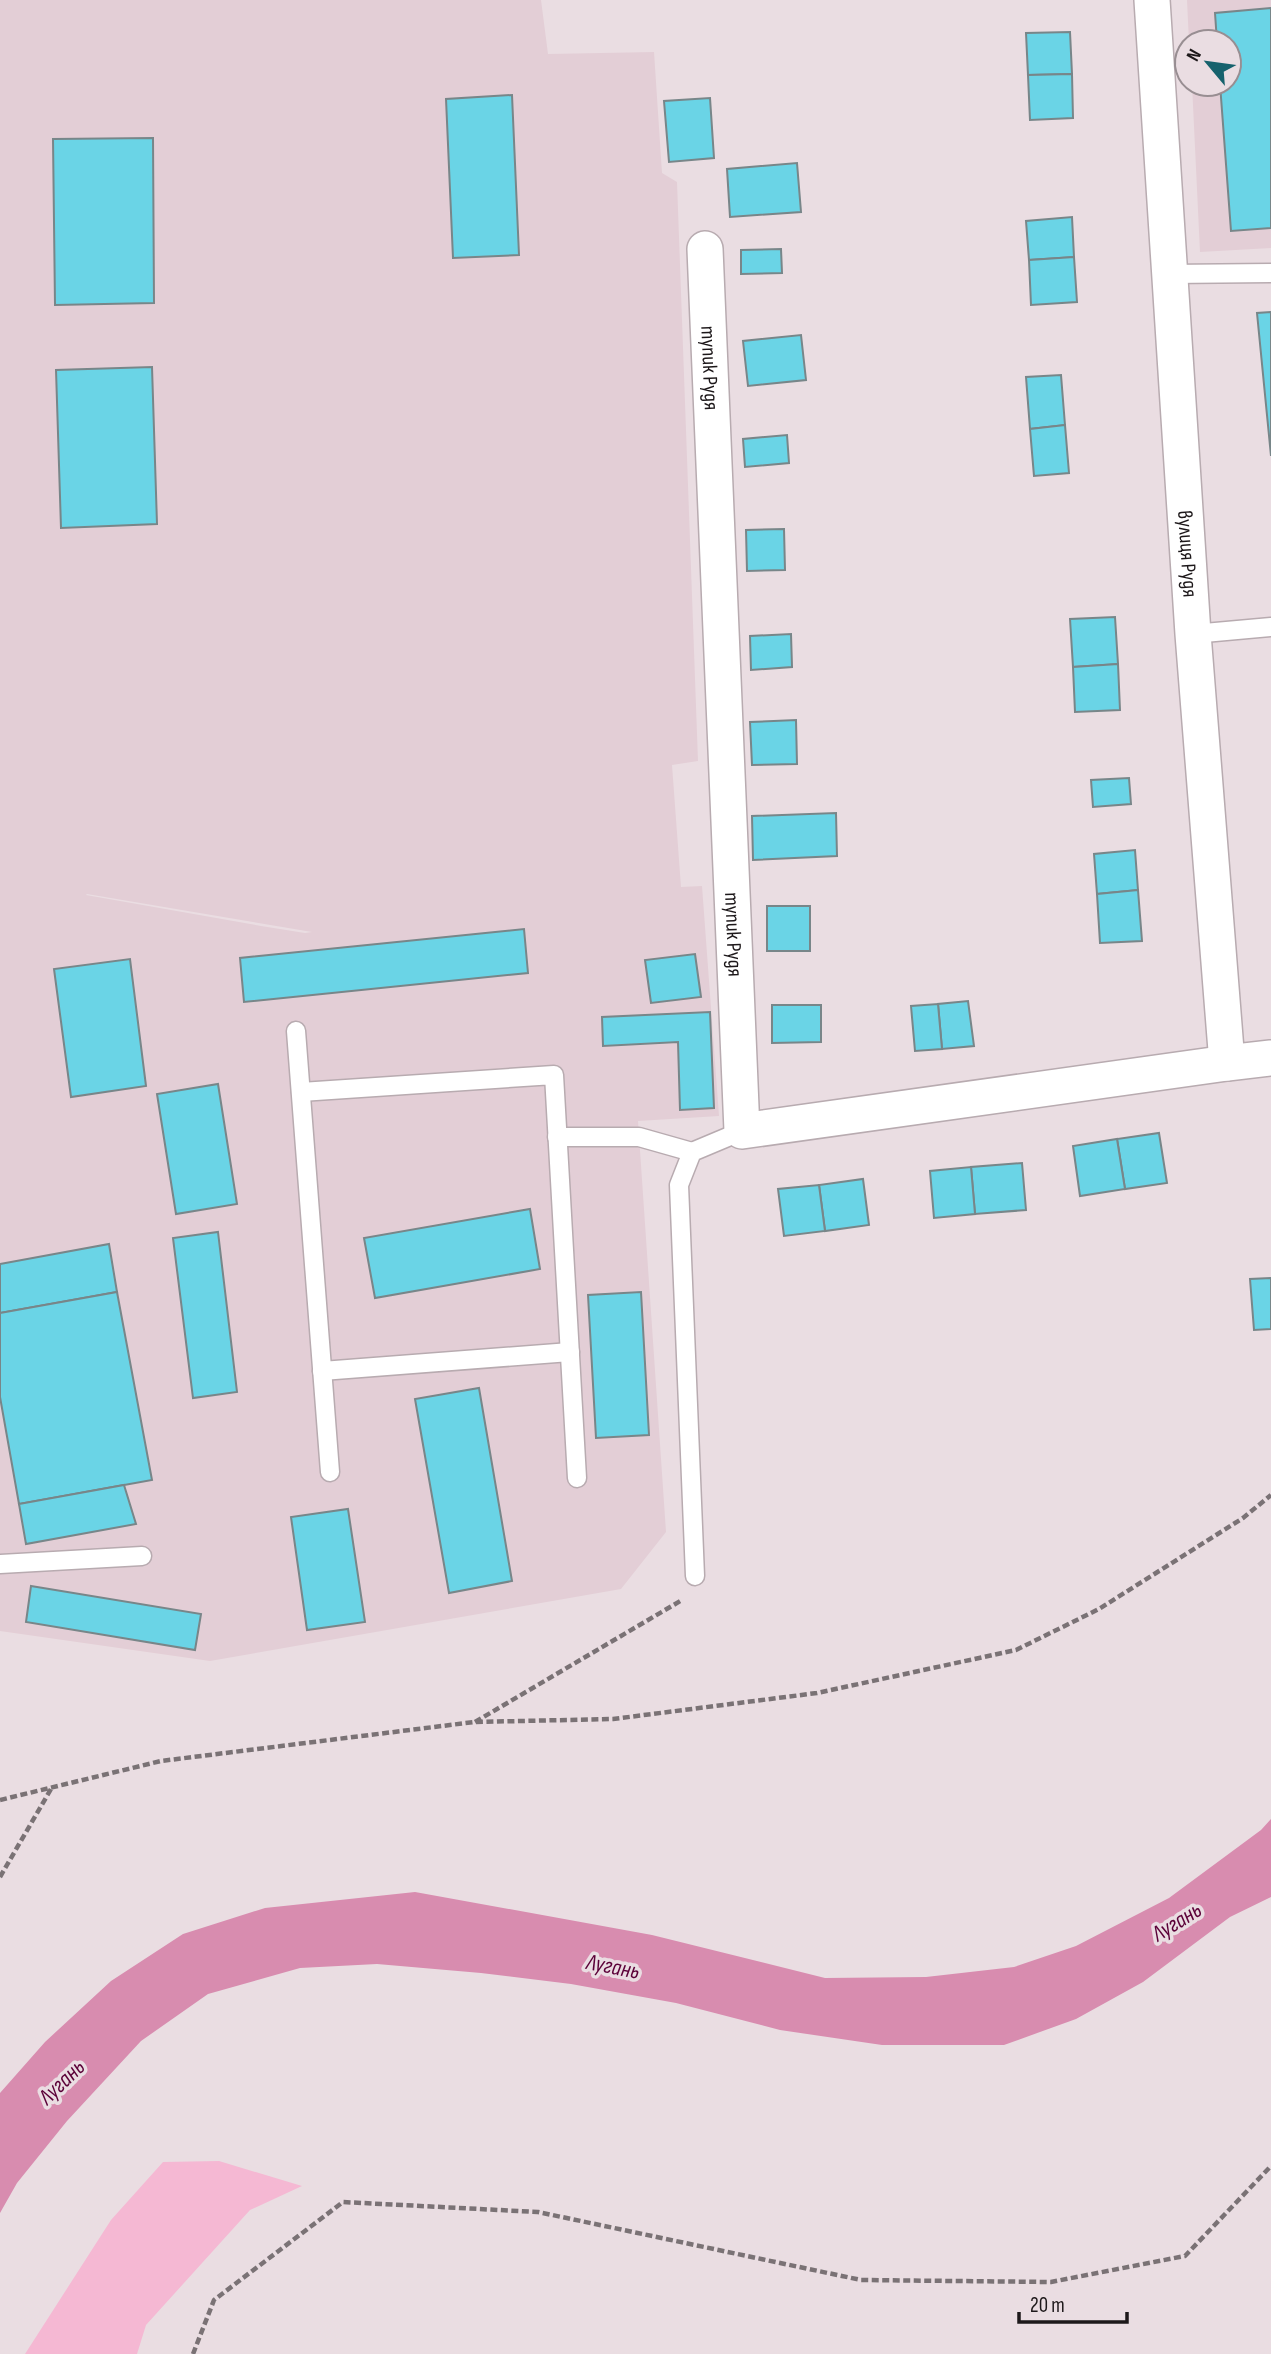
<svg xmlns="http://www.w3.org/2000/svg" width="1271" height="2354" viewBox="0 0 1271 2354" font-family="'Sofia Sans Condensed',sans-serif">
	<rect width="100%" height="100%" fill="#eadde2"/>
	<!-- built -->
	<g fill="#e3ced6" fill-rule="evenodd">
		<path d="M0 0H541L548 54 654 52 662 173 677 182 698 761 672 765 681 887 702 886 719 1116 638 1121 666 1532 621 1589 210 1661 0 1631ZM86 895 87 894 312 932 305 933 261 926Z"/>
		<path d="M1187 0H1271V248L1200 252 1192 84H1229V42H1189Z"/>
	</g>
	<!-- green -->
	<path fill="#f5b8d3" d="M219 2161 302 2186 250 2210 146 2325 137 2354H25L111 2220 163 2162Z"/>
	<!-- water -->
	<path fill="#d88caf" d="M1271 1819V1897L1230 1917 1143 1982 1076 2019 1004 2045H882L780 2030 676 2003 571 1984 481 1973 377 1964 300 1968 208 1994 141 2041 67 2121 17 2183 0 2213V2093L45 2042 111 1981 183 1934 265 1908 415 1892 652 1935 825 1978 926 1977 1014 1967 1076 1946 1169 1898 1261 1830Z"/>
	<!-- building -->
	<g fill="#6ad4e6" stroke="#788689" stroke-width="2">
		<path d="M1271 8V228L1231 231 1220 84H1229V42H1217L1215 13Z"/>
		<path d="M1070 32 1072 74 1028 75 1026 33Z"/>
		<path d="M1072 74 1073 118 1030 120 1028 75Z"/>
		<path d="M512 95 519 255 453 258 446 99Z"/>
		<path d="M710 98 714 158 669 162 664 101Z"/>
		<path d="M153 138 154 303 55 305 53 139Z"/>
		<path d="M797 163 801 212 730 217 727 169Z"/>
		<path d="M1072 217 1074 257 1029 260 1026 221Z"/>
		<path d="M781 249 782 273 741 274V250Z"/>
		<path d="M1074 257 1077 302 1031 305 1029 260Z"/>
		<path d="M1271 312V456L1257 313Z"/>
		<path d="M801 335 806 380 748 386 743 341Z"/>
		<path d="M152 367 157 524 61 528 56 370Z"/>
		<path d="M1061 375 1065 425 1030 429 1026 377Z"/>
		<path d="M1065 425 1069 473 1034 476 1030 429Z"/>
		<path d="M787 435 789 463 745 467 743 439Z"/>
		<path d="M784 529 785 570 747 571 746 530Z"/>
		<path d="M1115 617 1118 664 1073 667 1070 619Z"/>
		<path d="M791 634 792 667 751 670 750 636Z"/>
		<path d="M1118 664 1120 710 1075 712 1073 667Z"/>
		<path d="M796 720 797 764 752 765 750 722Z"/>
		<path d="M1129 778 1131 804 1093 807 1091 780Z"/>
		<path d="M836 813 837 856 753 860 752 816Z"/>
		<path d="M1135 850 1138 890 1097 894 1094 854Z"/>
		<path d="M1138 890 1142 941 1100 943 1097 894Z"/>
		<rect x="767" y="906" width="43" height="45"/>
		<path d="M524 929 528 973 244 1002 240 958Z"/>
		<path d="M695 954 701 997 651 1003 645 960Z"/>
		<path d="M130 959 146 1086 71 1097 54 969Z"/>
		<path d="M968 1001 974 1046 942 1049 938 1004Z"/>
		<path d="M938 1004 942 1049 915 1051 911 1006Z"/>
		<path d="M772 1005H821V1042L772 1043Z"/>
		<path d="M710 1012 714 1108 680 1110 678 1042 603 1046 602 1017Z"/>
		<path d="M218 1084 237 1204 176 1214 157 1094Z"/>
		<path d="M1159 1133 1167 1183 1125 1189 1117 1139Z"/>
		<path d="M1117 1139 1125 1189 1080 1196 1073 1146Z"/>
		<path d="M1022 1163 1026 1210 975 1214 971 1167Z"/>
		<path d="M971 1167 975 1214 934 1218 930 1171Z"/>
		<path d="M863 1179 869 1225 825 1231 819 1185Z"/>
		<path d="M819 1185 825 1231 784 1236 778 1189Z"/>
		<path d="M530 1209 540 1269 375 1298 364 1238Z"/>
		<path d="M218 1232 237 1392 193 1398 173 1238Z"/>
		<path d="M109 1244 117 1292 0 1313V1264Z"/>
		<path d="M1271 1278V1329L1254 1330 1250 1279Z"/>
		<path d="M117 1292 152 1480 19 1504 0 1397V1313Z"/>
		<path d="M641 1292 649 1435 596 1438 588 1295Z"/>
		<path d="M479 1388 512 1581 449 1593 415 1399Z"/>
		<path d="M124 1485 136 1524 26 1544 19 1504Z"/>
		<path d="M348 1509 365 1622 307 1630 291 1517Z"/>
		<path d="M31 1586 201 1614 195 1650 26 1622Z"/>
	</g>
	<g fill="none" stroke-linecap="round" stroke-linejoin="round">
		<defs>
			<g id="lane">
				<path d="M1169 274 1271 273"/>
				<path d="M1193 634 1271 627"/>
				<path d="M296 1031 330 1472"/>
				<path d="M301 1092 554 1075 577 1478"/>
				<path d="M557 1137H639L692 1152"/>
				<path d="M322 1371 570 1352"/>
				<path d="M0 1564 142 1556"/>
				<path d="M695 1576 679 1185 692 1152 742 1131"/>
			</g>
			<g id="street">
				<path id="s1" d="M1152 0 1193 634 1227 1063 1271 1058"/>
				<path id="s2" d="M705 249 742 1131 1227 1063"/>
			</g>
		</defs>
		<!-- lane casing -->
		<use href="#lane" stroke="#b8abb0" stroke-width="21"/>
		<!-- street casing -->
		<use href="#street" stroke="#b8abb0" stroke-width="38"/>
		<!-- path -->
		<g stroke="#7a7275" stroke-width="4.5" stroke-dasharray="7 3.5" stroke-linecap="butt">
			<path d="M475 1722 682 1600"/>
			<path d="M0 1800 161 1761 474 1722 613 1719 817 1693 1016 1650 1099 1609 1243 1518 1271 1495"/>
			<path d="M0 1877 51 1789"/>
			<path d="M193 2354 214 2300 343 2202 538 2212 861 2280 1051 2282 1185 2256 1271 2166"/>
		</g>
		<!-- lane -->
		<use href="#lane" stroke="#fff" stroke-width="18"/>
		<!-- street -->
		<use href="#street" stroke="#fff" stroke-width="35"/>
	</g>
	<g text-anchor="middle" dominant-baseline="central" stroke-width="7" stroke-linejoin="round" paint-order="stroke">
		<!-- street labels -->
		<g font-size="21" fill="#1d181a" stroke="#eadde2">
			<text stroke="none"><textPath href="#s2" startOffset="119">тупик Рудя</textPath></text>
			<text stroke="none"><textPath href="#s1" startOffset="555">вулиця Рудя</textPath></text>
			<text stroke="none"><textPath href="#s2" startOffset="686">тупик Рудя</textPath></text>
		</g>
		<!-- water labels -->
		<g font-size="23" font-style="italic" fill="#5b0038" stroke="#eadde2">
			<text transform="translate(1177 1922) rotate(-32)">Лугань</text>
			<text transform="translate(613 1967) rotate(11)">Лугань</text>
			<text transform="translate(62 2082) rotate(-44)">Лугань</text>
		</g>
	</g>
	<!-- north arrow -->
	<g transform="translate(1208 63) rotate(299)"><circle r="33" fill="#eadde2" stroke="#988e92" stroke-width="2"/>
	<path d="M0-5L12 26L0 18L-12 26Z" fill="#16626d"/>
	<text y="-10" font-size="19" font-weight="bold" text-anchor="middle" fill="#1d181a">N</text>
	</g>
	<!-- scale -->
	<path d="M1019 2312v10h108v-10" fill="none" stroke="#1d181a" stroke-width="3.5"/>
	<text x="1030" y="2312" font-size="21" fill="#1d181a" stroke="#eadde2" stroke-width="5" paint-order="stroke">20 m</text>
</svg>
